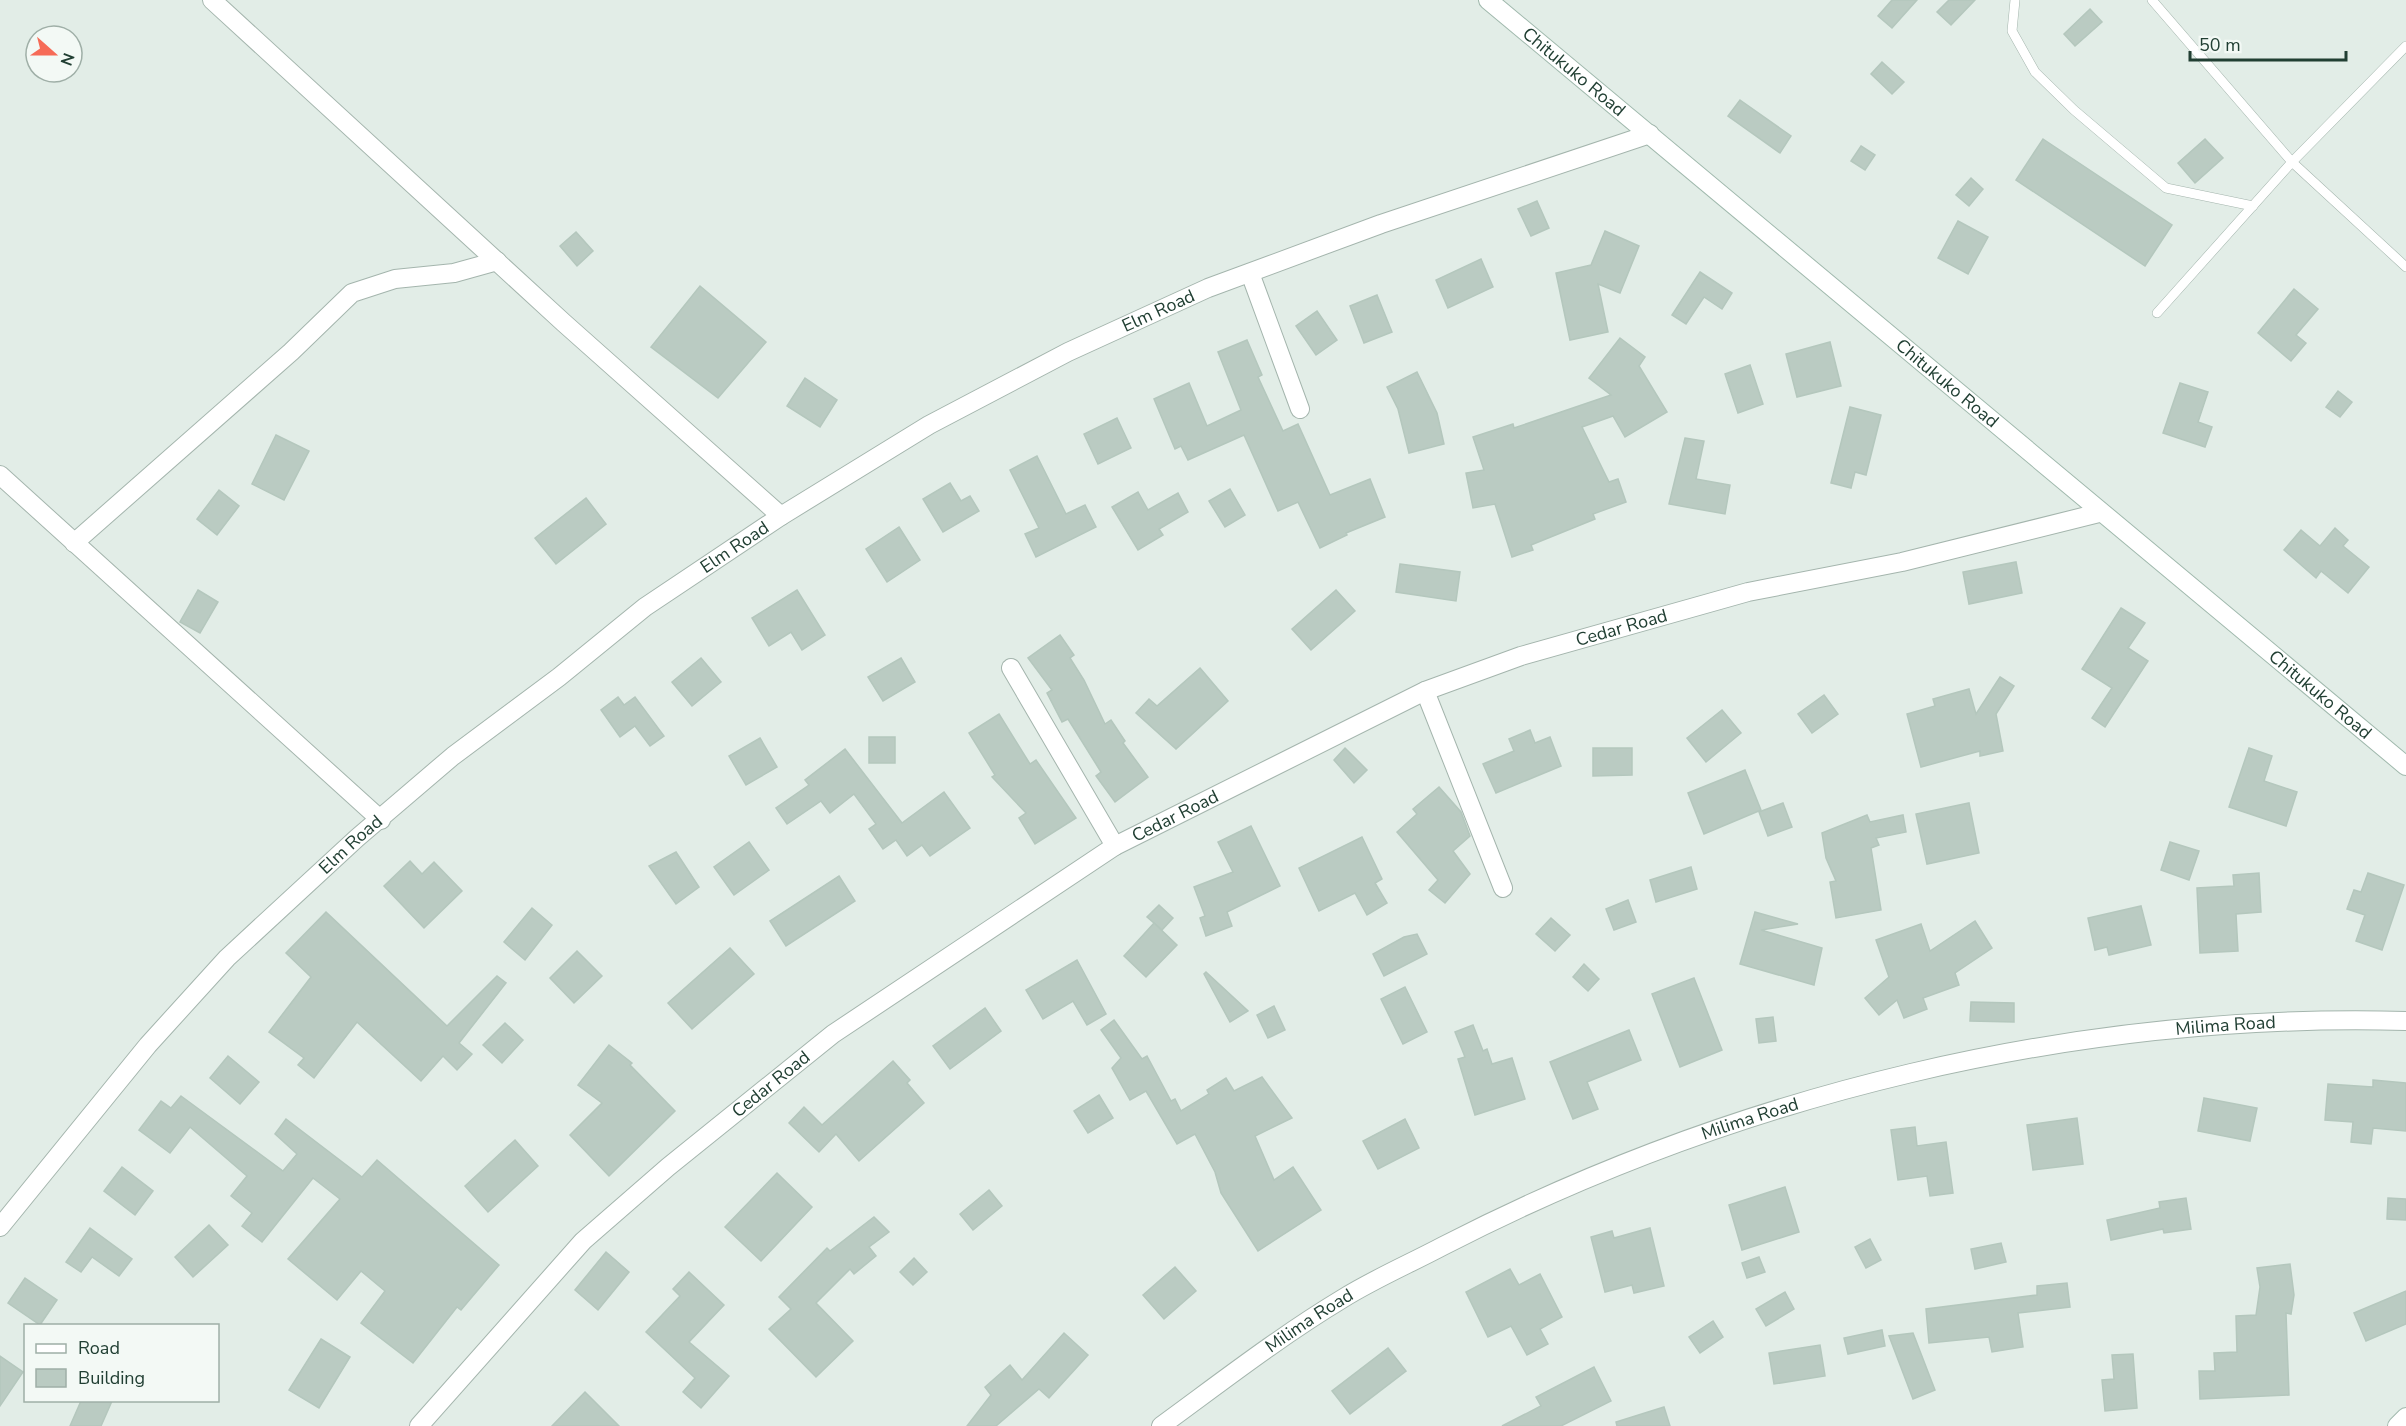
<svg xmlns="http://www.w3.org/2000/svg" width="2406" height="1426" viewBox="0 0 2406 1426" font-family="'Nunito Sans',sans-serif">
	<rect width="100%" height="100%" fill="#e2ede7"/>
	<!-- building -->
	<g fill="#bacbc2" stroke="#b4c7bd" stroke-width="1.5">
		<path d="M1892 0H1917L1892 28 1878 16Z"/>
		<path d="M1949 0H1975L1951 25 1937 12Z"/>
		<path d="M2090 9 2102 22 2075 46 2064 34Z"/>
		<path d="M1882 62 1904 82 1892 94 1871 74Z"/>
		<path d="M1740 100 1791 136 1780 153 1728 116Z"/>
		<path d="M2043 139 2172 225 2145 266 2016 180Z"/>
		<path d="M2205 139 2223 158 2195 183 2178 163Z"/>
		<path d="M1861 146 1875 155 1865 170 1851 161Z"/>
		<path d="M1971 178 1983 189 1969 206 1956 195Z"/>
		<path d="M1537 201 1549 228 1531 236 1518 209Z"/>
		<path d="M1958 221 1988 237 1968 274 1938 258Z"/>
		<path d="M1605 231 1639 246 1620 293 1598 284 1608 332 1570 340 1556 273 1591 265Z"/>
		<path d="M576 232 593 251 577 266 560 246Z"/>
		<path d="M1481 259 1493 287 1448 308 1436 280Z"/>
		<path d="M1700 272 1732 293 1722 309 1704 297 1686 324 1672 315Z"/>
		<path d="M700 286 766 342 718 398 651 347Z"/>
		<path d="M2294 289 2318 309 2296 335 2306 343 2291 361 2258 333Z"/>
		<path d="M1377 295 1392 332 1364 343 1350 306Z"/>
		<path d="M1317 311 1337 340 1316 355 1296 326Z"/>
		<path d="M1620 338 1645 357 1639 366 1667 412 1625 437 1613 416 1582 427 1609 482 1618 479 1626 502 1593 514 1595 519 1531 545 1533 550 1512 557 1495 504 1473 508 1466 473 1484 470 1473 437 1513 424 1514 428 1611 395 1589 378Z"/>
		<path d="M1247 340 1262 375 1258 377 1283 431 1298 424 1330 495 1370 479 1385 517 1346 533 1347 535 1320 548 1298 502 1278 511 1244 435 1188 460 1181 446 1175 449 1154 399 1189 383 1207 426 1241 410 1218 352Z"/>
		<path d="M1830 342 1841 386 1797 397 1786 354Z"/>
		<path d="M1750 365 1763 404 1738 413 1725 374Z"/>
		<path d="M1417 372 1437 413 1444 444 1409 453 1398 409 1387 387Z"/>
		<path d="M805 378 837 400 820 427 787 406Z"/>
		<path d="M2180 383 2208 392 2198 422 2212 427 2205 447 2163 433Z"/>
		<path d="M2338 391 2352 402 2340 417 2326 407Z"/>
		<path d="M1850 407 1881 415 1866 475 1855 472 1851 488 1831 483Z"/>
		<path d="M1117 418 1131 448 1098 464 1084 434Z"/>
		<path d="M276 435 309 451 284 500 252 484Z"/>
		<path d="M1685 438 1704 441 1696 479 1730 485 1725 514 1669 504Z"/>
		<path d="M1037 456 1066 514 1085 505 1096 527 1036 557 1025 534 1039 528 1010 470Z"/>
		<path d="M950 483 961 501 970 496 979 511 943 532 923 499Z"/>
		<path d="M1230 489 1245 515 1225 527 1209 501Z"/>
		<path d="M219 490 239 506 217 535 197 519Z"/>
		<path d="M1138 492 1148 510 1178 493 1188 512 1159 529 1163 535 1138 550 1112 507Z"/>
		<path d="M586 498 606 524 556 564 535 538Z"/>
		<path d="M899 527 920 560 887 582 866 549Z"/>
		<path d="M2335 528 2348 540 2343 546 2369 567 2348 593 2321 571 2316 578 2284 550 2301 530 2320 546Z"/>
		<path d="M2016 562 2022 593 1969 604 1963 572Z"/>
		<path d="M1400 564 1460 572 1456 601 1396 592Z"/>
		<path d="M198 590 218 602 200 633 180 622Z"/>
		<path d="M797 590 825 635 802 650 791 632 769 646 752 618Z"/>
		<path d="M1336 590 1355 611 1311 650 1292 629Z"/>
		<path d="M2121 608 2145 623 2128 648 2148 661 2105 727 2092 718 2112 688 2082 669Z"/>
		<path d="M1060 635 1074 655 1070 658 1084 680 1105 724 1111 720 1125 741 1123 743 1148 777 1115 802 1096 776 1101 772 1068 719 1062 722 1047 693 1052 690 1028 658Z"/>
		<path d="M701 658 721 682 692 706 672 682Z"/>
		<path d="M901 658 915 682 883 701 868 677Z"/>
		<path d="M1200 668 1228 701 1176 749 1136 713 1149 699 1157 706Z"/>
		<path d="M2000 677 2014 686 1996 714 2003 751 1980 756V751L1921 767 1907 714 1935 706 1933 699 1969 689 1976 714Z"/>
		<path d="M1824 695 1838 714 1812 733 1798 714Z"/>
		<path d="M618 697 624 705 635 697 664 736 650 746 635 726 620 737 601 710Z"/>
		<path d="M1722 710 1741 733 1706 762 1687 738Z"/>
		<path d="M999 714 1030 764 1036 760 1076 818 1035 844 1019 818 1026 813 992 777 995 775 969 733Z"/>
		<path d="M1530 730 1535 743 1550 737 1561 766 1496 793 1483 764 1514 751 1509 739Z"/>
		<rect x="869" y="737" width="26" height="26"/>
		<path d="M760 738 777 767 746 785 729 756Z"/>
		<path d="M1345 748 1367 770 1354 783 1334 760Z"/>
		<path d="M1593 748H1632V775L1593 776Z"/>
		<path d="M2249 748 2272 756 2264 781 2297 792 2286 826 2229 807Z"/>
		<path d="M845 749 902 823 944 792 970 828 930 856 922 845 907 856 896 840 883 849 869 829 876 824 854 794 830 813 821 801 787 824 776 808 809 785 805 780Z"/>
		<path d="M1745 770 1761 810 1704 834 1688 793Z"/>
		<path d="M1439 787 1461 812 1470 836 1453 851 1470 874 1445 903 1429 890 1438 880 1397 832 1417 814 1413 809Z"/>
		<path d="M1783 803 1792 827 1768 836 1759 812Z"/>
		<path d="M1969 803 1979 853 1927 864 1916 814Z"/>
		<path d="M1867 815 1870 822 1903 815 1906 832 1876 838 1879 845 1871 848 1881 910 1836 918 1830 882 1836 881 1826 858 1822 833Z"/>
		<path d="M1251 826 1280 886 1227 912 1232 926 1206 936 1200 918 1205 916 1194 887 1233 872 1218 842Z"/>
		<path d="M1362 837 1382 879 1375 883 1387 903 1367 915 1355 893 1319 911 1299 868Z"/>
		<path d="M749 842 769 870 734 895 714 867Z"/>
		<path d="M2170 842 2199 851 2189 880 2161 870Z"/>
		<path d="M676 852 699 887 676 904 649 866Z"/>
		<path d="M410 861 422 874 434 862 462 891 424 928 384 886Z"/>
		<path d="M1691 867 1697 889 1656 902 1650 880Z"/>
		<path d="M2259 873 2261 912 2236 914 2238 951 2200 953 2197 888 2234 886 2233 875Z"/>
		<path d="M2368 873 2404 885 2382 950 2356 941 2365 915 2347 909 2354 890 2361 892Z"/>
		<path d="M839 876 855 901 786 946 770 921Z"/>
		<path d="M1628 900 1636 922 1614 930 1606 909Z"/>
		<path d="M1159 905 1173 918 1162 930 1147 917Z"/>
		<path d="M2141 906 2151 945 2109 955 2107 947 2095 950 2088 918Z"/>
		<path d="M532 908 552 925 525 960 504 942Z"/>
		<path d="M326 912 447 1026 497 976 506 983 459 1043 472 1054 457 1070 443 1056 421 1081 357 1022 314 1078 298 1065 304 1058 269 1032 311 977 286 953Z"/>
		<path d="M1755 912 1798 924 1761 930 1822 948 1814 985 1740 964Z"/>
		<path d="M1551 918 1570 935 1555 951 1536 934Z"/>
		<path d="M1975 921 1992 948 1955 973 1959 985 1923 998 1927 1009 1904 1018 1897 1000 1879 1015 1865 998 1889 977 1876 940 1921 924 1930 951Z"/>
		<path d="M1154 923 1177 945 1146 977 1124 956Z"/>
		<path d="M1417 934 1427 954 1384 976 1373 954 1404 937Z"/>
		<path d="M730 948 754 974 692 1029 668 1003Z"/>
		<path d="M577 951 602 976 574 1003 550 978Z"/>
		<path d="M1077 960 1106 1014 1087 1025 1073 1001 1043 1019 1026 990Z"/>
		<path d="M1584 964 1599 979 1588 991 1573 977Z"/>
		<path d="M1206 972 1248 1011 1230 1022 1204 974Z"/>
		<path d="M1694 978 1722 1050 1680 1067 1652 994Z"/>
		<path d="M1405 987 1427 1032 1403 1044 1381 999Z"/>
		<path d="M1971 1002 2014 1003V1022L1970 1021Z"/>
		<path d="M1274 1006 1285 1030 1268 1038 1257 1015Z"/>
		<path d="M985 1008 1001 1031 950 1069 933 1046Z"/>
		<path d="M1773 1017 1776 1041 1759 1043 1756 1019Z"/>
		<path d="M1114 1020 1142 1059 1147 1056 1171 1101 1175 1099 1181 1111 1209 1094 1207 1090 1226 1078 1234 1091 1262 1077 1292 1118 1255 1136 1274 1180 1293 1167 1321 1210 1258 1251 1221 1193 1215 1172 1195 1134 1177 1144 1146 1091 1130 1100 1112 1068 1121 1058 1101 1030Z"/>
		<path d="M505 1023 523 1040 502 1063 483 1045Z"/>
		<path d="M1473 1025 1483 1051 1487 1049 1492 1064 1512 1058 1525 1099 1475 1115 1458 1059 1465 1057 1455 1032Z"/>
		<path d="M1629 1030 1641 1060 1587 1082 1598 1109 1573 1119 1550 1062Z"/>
		<path d="M609 1045 632 1063 630 1065 675 1111 609 1176 570 1135 602 1103 578 1085Z"/>
		<path d="M228 1056 259 1082 240 1104 210 1078Z"/>
		<path d="M893 1061 910 1080 907 1083 924 1103 859 1161 836 1134 819 1152 789 1123 804 1107 822 1125Z"/>
		<path d="M2373 1080 2406 1083V1131L2373 1128 2371 1144 2351 1142 2353 1122 2325 1120 2328 1084 2373 1087Z"/>
		<path d="M1099 1095 1113 1118 1088 1133 1074 1111Z"/>
		<path d="M181 1096 283 1171 297 1154 275 1134 286 1119 362 1177 377 1160 499 1265 461 1310 457 1307 413 1363 361 1323 385 1291 361 1271 337 1300 288 1259 340 1199 313 1178 262 1242 242 1226 252 1213 231 1196 247 1176 190 1127 170 1153 139 1130 161 1101 171 1108Z"/>
		<path d="M2204 1098 2257 1108 2250 1141 2198 1131Z"/>
		<path d="M2077 1118 2083 1164 2033 1170 2027 1125Z"/>
		<path d="M1405 1119 1419 1148 1378 1169 1363 1141Z"/>
		<path d="M1915 1127 1917 1146 1946 1142 1953 1193 1930 1196 1927 1176 1898 1180 1891 1130Z"/>
		<path d="M515 1140 538 1166 488 1212 465 1186Z"/>
		<path d="M122 1167 153 1191 135 1215 104 1191Z"/>
		<path d="M777 1173 812 1207 761 1261 725 1227Z"/>
		<path d="M1785 1187 1799 1232 1742 1250 1729 1205Z"/>
		<path d="M989 1190 1002 1206 973 1230 960 1214Z"/>
		<path d="M2186 1198 2191 1229 2164 1233 2163 1229 2111 1240 2107 1220 2160 1208 2159 1202Z"/>
		<path d="M2388 1198 2406 1199V1220L2387 1219Z"/>
		<path d="M874 1217 889 1232 869 1247 876 1256 854 1274 850 1269 816 1303 853 1341 816 1377 769 1329 791 1309 779 1297 827 1248 830 1251Z"/>
		<path d="M209 1225 228 1245 193 1277 175 1257Z"/>
		<path d="M90 1228 132 1259 119 1276 92 1257 81 1272 66 1262Z"/>
		<path d="M1650 1228 1664 1286 1634 1293 1632 1285 1605 1292 1591 1237 1612 1231 1614 1238Z"/>
		<path d="M1870 1239 1881 1260 1866 1268 1855 1247Z"/>
		<path d="M2001 1243 2006 1262 1975 1269 1971 1249Z"/>
		<path d="M606 1252 629 1272 598 1310 575 1290Z"/>
		<path d="M1759 1257 1765 1272 1747 1278 1742 1263Z"/>
		<path d="M914 1258 927 1272 913 1285 900 1272Z"/>
		<path d="M2290 1264 2294 1295 2291 1314 2286 1313 2289 1395 2200 1399 2199 1371H2215L2214 1353 2237 1352 2236 1316 2256 1315 2260 1287 2257 1268Z"/>
		<path d="M1175 1267 1196 1291 1164 1319 1143 1295Z"/>
		<path d="M1510 1269 1519 1285 1540 1274 1562 1317 1540 1329 1548 1344 1527 1355 1511 1326 1488 1337 1466 1292Z"/>
		<path d="M689 1272 724 1305 689 1342 729 1376 701 1408 683 1392 695 1378 646 1332 680 1296 673 1289Z"/>
		<path d="M25 1278 57 1300 40 1325 8 1303Z"/>
		<path d="M2067 1283 2070 1307 2018 1313 2023 1347 1992 1352 1989 1337 1929 1343 1926 1309 2037 1295V1286Z"/>
		<path d="M2406 1291V1324L2366 1341 2354 1313Z"/>
		<path d="M1785 1292 1794 1309 1766 1326 1756 1309Z"/>
		<path d="M1713 1321 1723 1337 1700 1353 1689 1337Z"/>
		<path d="M1882 1330 1885 1346 1848 1354 1844 1338Z"/>
		<path d="M1064 1333 1088 1355 1049 1398 1039 1389 996 1426H967L991 1395 985 1387 1010 1365 1022 1380Z"/>
		<path d="M1913 1333 1935 1390 1913 1399 1889 1336Z"/>
		<path d="M321 1339 350 1357 319 1408 289 1390Z"/>
		<path d="M1820 1345 1825 1376 1774 1384 1769 1353Z"/>
		<path d="M1388 1348 1406 1371 1350 1414 1332 1391Z"/>
		<path d="M2133 1354 2137 1408 2105 1411 2102 1380 2114 1379 2112 1355Z"/>
		<path d="M0 1356 23 1372 0 1406Z"/>
		<path d="M1594 1367 1611 1401 1561 1426H1502L1541 1406 1536 1397Z"/>
		<path d="M585 1392 619 1426H552Z"/>
		<path d="M81 1401H112L101 1426H70Z"/>
		<path d="M1664 1407 1670 1426H1617L1616 1422Z"/>
	</g>
	<g fill="none" stroke-linecap="round" stroke-linejoin="round">
		<defs>
			<g id="lane">
				<path d="M2015 0 2012 31 2035 72 2074 110 2166 188 2253 206"/>
				<path d="M2152 0 2292 162 2406 267"/>
				<path d="M2157 313 2292 162 2406 46"/>
			</g>
			<g id="street">
				<path d="M212 0 564 323 781 516"/>
				<path d="M1250 273 1300 409"/>
				<path d="M0 475 381 820"/>
				<path d="M74 543 291 352 352 293 395 279 454 273 497 261"/>
				<path d="M1011 668 1115 846"/>
				<path d="M1425 691 1503 888"/>
				<path id="s1" d="M0 1227 148 1045 227 958 357 838 453 756 559 677 645 607 781 516 929 425 1068 352 1208 288 1381 224 1650 134"/>
				<path id="s2" d="M419 1426 583 1241 668 1167 833 1034 1115 846 1425 691 1521 656 1748 592 1902 562 2099 513"/>
				<path id="s3" d="M1161 1426C1220 1383 1279 1337 1342 1299 1374 1279 1409 1264 1443 1246 1738 1094 2074 1012 2406 1021"/>
			</g>
			<g id="secondary">
				<path id="s4" d="M1488 0 2406 766"/>
				<path d="M2397 1426 2406 1417"/>
			</g>
		</defs>
		<!-- lane casing -->
		<use href="#lane" stroke="#a4b5ad" stroke-width="10"/>
		<!-- street casing -->
		<use href="#street" stroke="#a4b5ad" stroke-width="20"/>
		<!-- secondary casing -->
		<use href="#secondary" stroke="#a0b9ad" stroke-width="20"/>
		<!-- lane -->
		<use href="#lane" stroke="#fff" stroke-width="9"/>
		<!-- street -->
		<use href="#street" stroke="#fff" stroke-width="18"/>
		<!-- secondary -->
		<use href="#secondary" stroke="#fff" stroke-width="18"/>
	</g>
	<g text-anchor="middle" dominant-baseline="central" stroke-width="5" stroke-linejoin="round" paint-order="stroke">
		<!-- street labels -->
		<g font-size="18" fill="#213f33" stroke="#f3f9f5">
			<text stroke="none"><textPath href="#s4" startOffset="112">Chitukuko Road</textPath></text>
			<text stroke="none"><textPath href="#s1" startOffset="1492">Elm Road</textPath></text>
			<text stroke="none"><textPath href="#s4" startOffset="598">Chitukuko Road</textPath></text>
			<text stroke="none"><textPath href="#s1" startOffset="1006">Elm Road</textPath></text>
			<text stroke="none"><textPath href="#s2" startOffset="1464">Cedar Road</textPath></text>
			<text stroke="none"><textPath href="#s4" startOffset="1084">Chitukuko Road</textPath></text>
			<text stroke="none"><textPath href="#s2" startOffset="978">Cedar Road</textPath></text>
			<text stroke="none"><textPath href="#s1" startOffset="520">Elm Road</textPath></text>
			<text stroke="none"><textPath href="#s3" startOffset="1154">Milima Road</textPath></text>
			<text stroke="none"><textPath href="#s2" startOffset="492">Cedar Road</textPath></text>
			<text stroke="none"><textPath href="#s3" startOffset="668">Milima Road</textPath></text>
			<text stroke="none"><textPath href="#s3" startOffset="182">Milima Road</textPath></text>
		</g>
	</g>
	<!-- legend -->
	<rect x="24" y="1324" width="195" height="78" fill="#f3f9f5" stroke="#9fafa7" stroke-width="1.5"/>
	<rect x="36" y="1344" width="30" height="9" fill="#ffffff" stroke="#9fafa7" stroke-width="1.5"/>
	<text x="78" y="1354" font-size="18" fill="#213f33">Road</text>
	<rect x="36" y="1369" width="30" height="18" fill="#bacbc2" stroke="#9fafa7" stroke-width="1.5"/>
	<text x="78" y="1384" font-size="18" fill="#213f33">Building</text>
	<!-- north arrow -->
	<g transform="translate(54 54) rotate(111)"><circle r="28" fill="#f3f9f5" stroke="#9fafa7" stroke-width="1.5"/>
	<path d="M0-4.5L10 22L0 15L-10 22Z" fill="#f66b57"/>
	<text y="-9" font-size="16" font-weight="bold" text-anchor="middle" fill="#213f33">N</text>
	</g>
	<!-- scale -->
	<path d="M2190 51v9h156v-9" fill="none" stroke="#213f33" stroke-width="3"/>
	<text x="2199" y="51" font-size="18" fill="#213f33" stroke="#f3f9f5" stroke-width="4.5" paint-order="stroke">50 m</text>
</svg>
